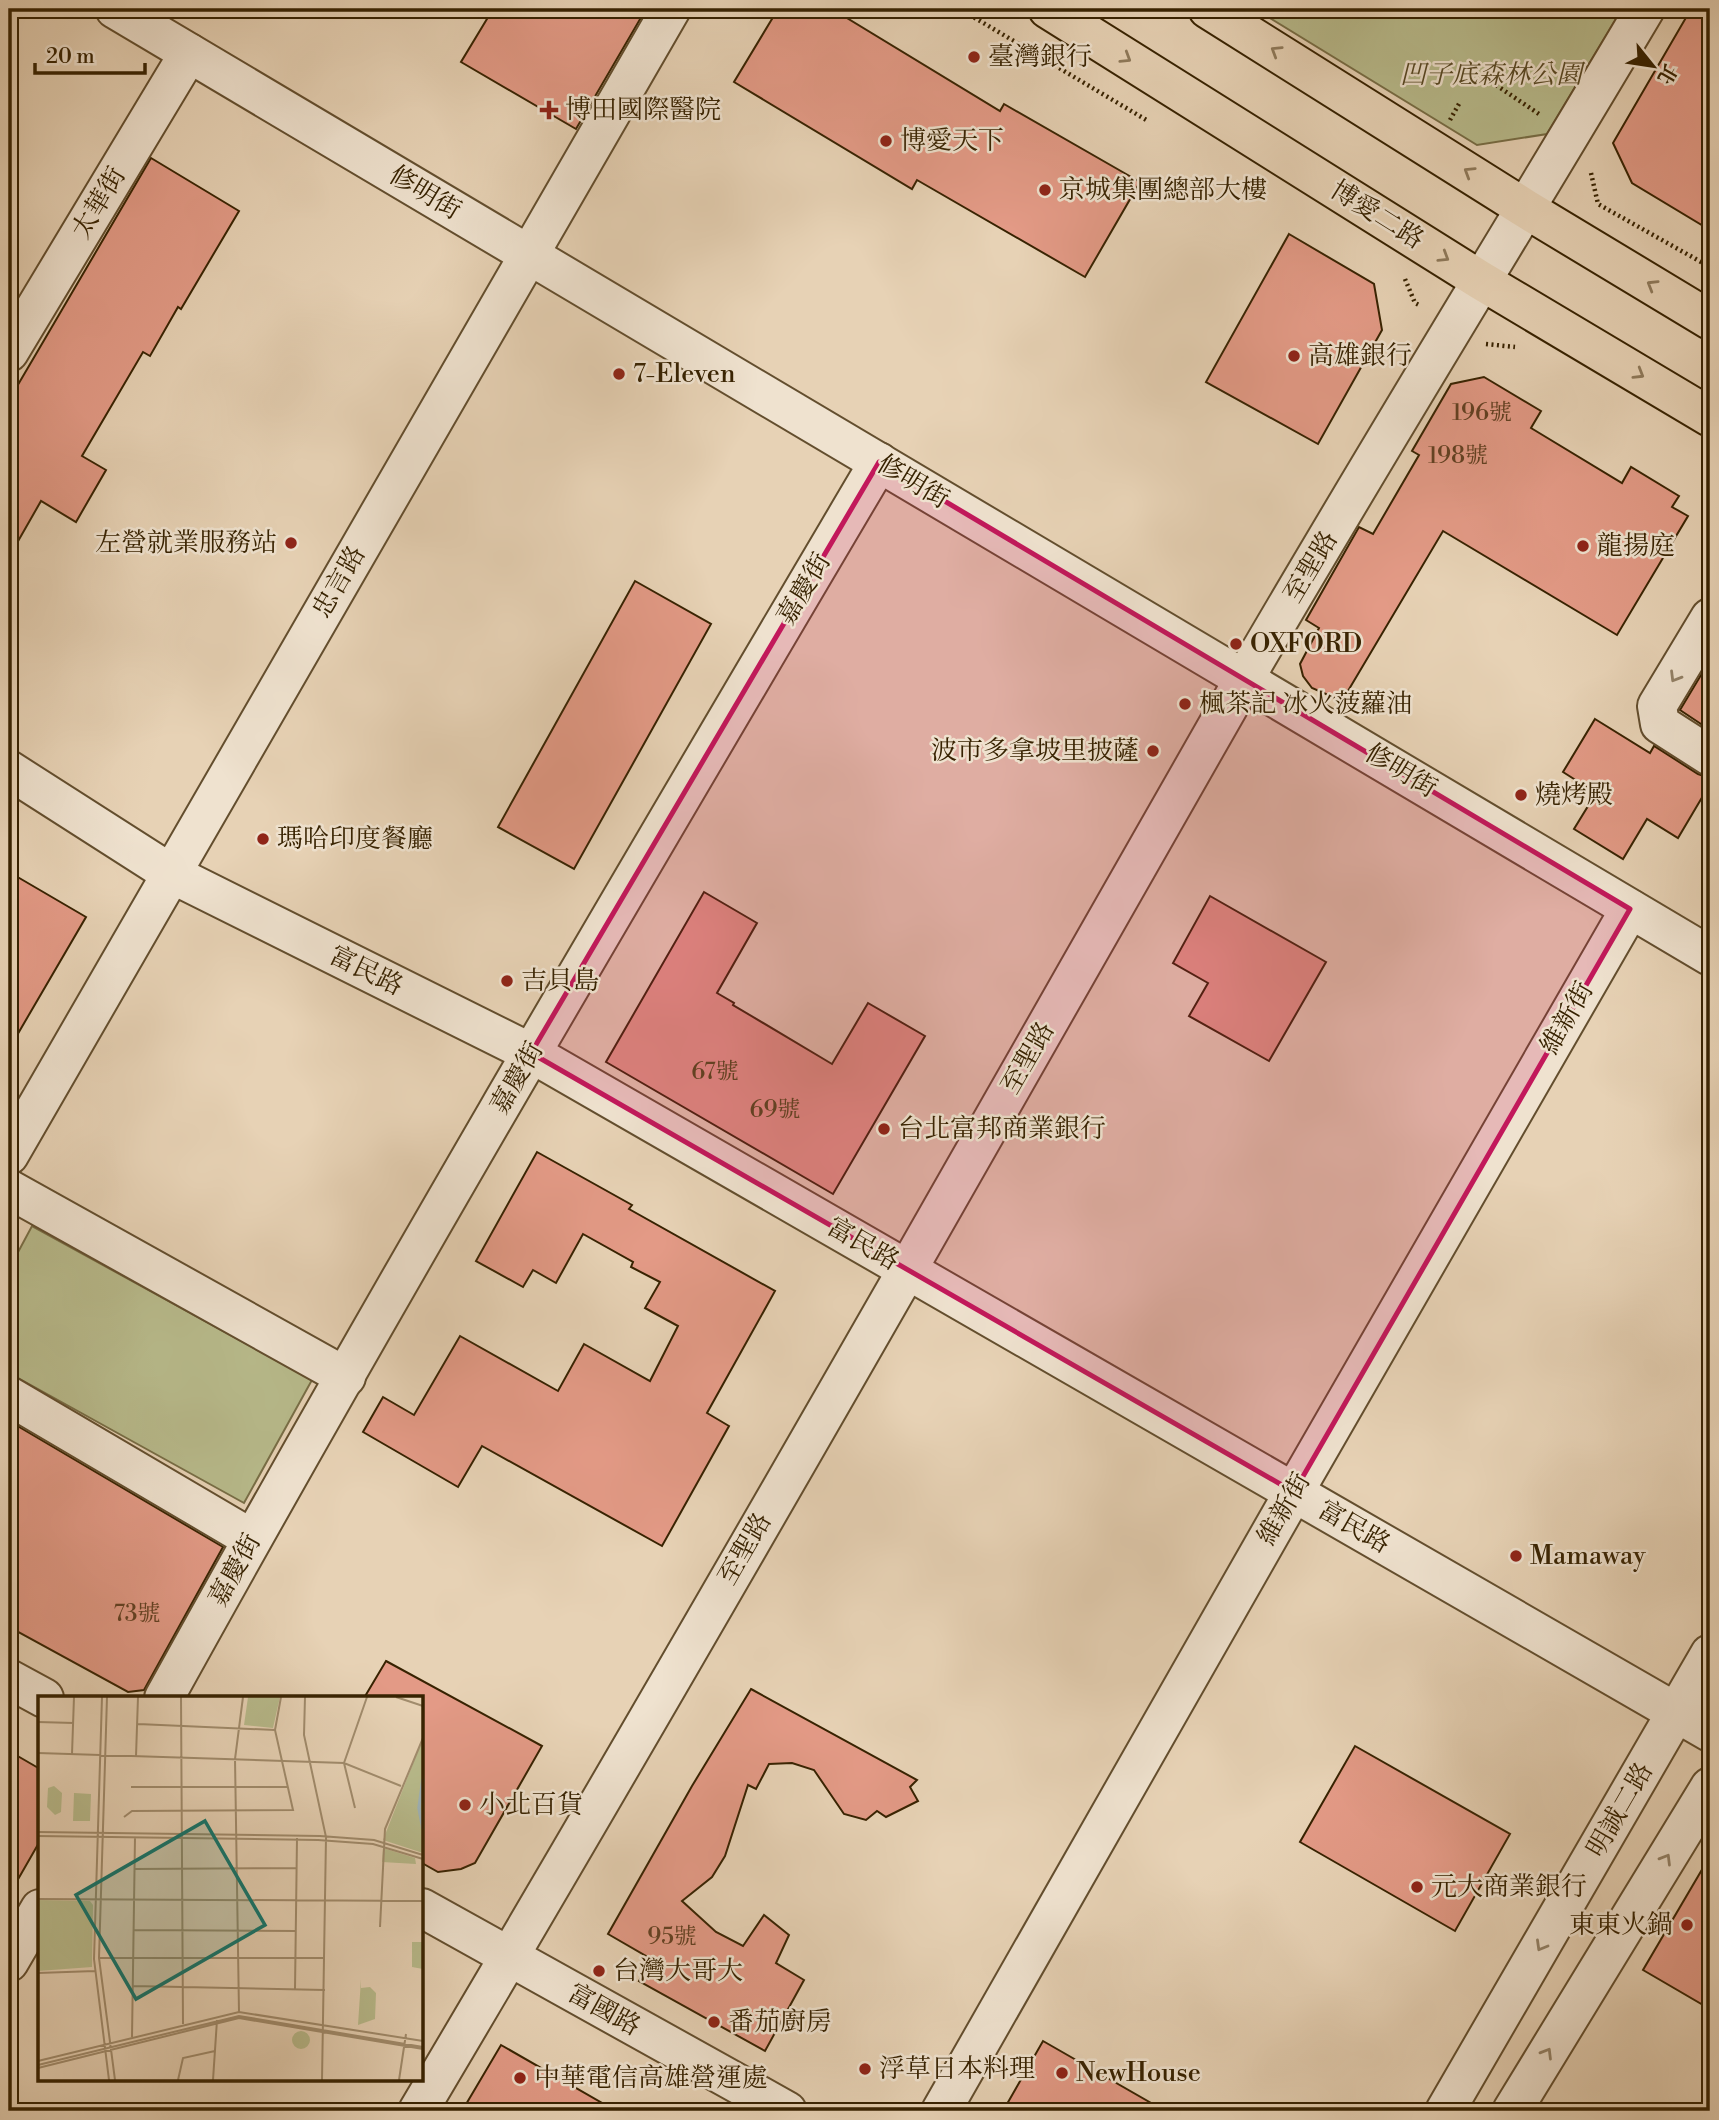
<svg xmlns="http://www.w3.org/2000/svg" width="1719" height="2120" viewBox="0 0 1719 2120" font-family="'Libre Bodoni','Noto Serif TC',serif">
	<rect width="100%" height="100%" fill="#e7d2b5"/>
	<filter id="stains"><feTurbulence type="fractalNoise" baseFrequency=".00286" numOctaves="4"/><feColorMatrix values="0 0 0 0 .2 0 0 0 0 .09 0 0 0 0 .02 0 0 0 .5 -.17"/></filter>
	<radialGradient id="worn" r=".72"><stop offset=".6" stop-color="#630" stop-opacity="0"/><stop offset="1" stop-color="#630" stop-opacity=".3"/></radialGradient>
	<!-- green -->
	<g fill="#b8bb8c" stroke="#786e46" stroke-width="2">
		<path d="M1255 9H1622L1547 134 1477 145Z"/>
		<path d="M32 1226 312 1380 244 1503 9 1373V1269Z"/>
	</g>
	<!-- building -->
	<g fill="#e39a86" stroke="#372201" stroke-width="2">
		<path d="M493 9H646L576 129 461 62Z"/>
		<path d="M778 9H832L1000 111 1004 104 1140 182 1085 277 917 180 912 189 734 82Z"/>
		<path d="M1691 9H1710V230L1632 183 1613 143Z"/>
		<path d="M151 158 239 211 181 309 178 307 150 356 143 352 82 456 106 470 76 522 41 501 9 557V400Z"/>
		<path d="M1289 234 1374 284 1382 330 1318 444 1206 382Z"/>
		<path d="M1484 377 1541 411 1531 428 1622 483 1631 467 1679 496 1672 507 1688 516 1617 635 1443 531 1342 701 1312 688 1303 676 1300 664 1319 628 1306 620 1359 527 1373 534 1419 455 1412 451 1451 384Z"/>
		<path d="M635 581 711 624 574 869 498 827Z"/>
		<path d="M1710 660V730L1680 710Z"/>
		<path d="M1595 719 1650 753 1654 746 1698 774 1710 778V784L1678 838 1647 819 1623 859 1574 829 1596 793 1563 772Z"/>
		<path d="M9 872 86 917 9 1049Z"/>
		<path d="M704 892 757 923 717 993 734 1003 733 1005 832 1064 868 1003 925 1036 833 1194 606 1062Z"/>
		<path d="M1210 896 1326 962 1269 1061 1189 1016 1208 983 1173 963Z"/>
		<path d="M537 1152 632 1205 629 1209 775 1291 707 1413 729 1426 662 1546 482 1446 458 1487 363 1432 383 1397 414 1415 460 1336 558 1391 584 1344 650 1381 678 1326 645 1308 660 1282 631 1267 633 1262 583 1234 556 1283 533 1270 523 1287 476 1261Z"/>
		<path d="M9 1421 223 1547 144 1690 128 1692 9 1627Z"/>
		<path d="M386 1661 542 1746 475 1863 461 1869 438 1872 422 1863V1698H364Z"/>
		<path d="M751 1689 917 1780 910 1787 918 1801 886 1817 877 1811 866 1820 844 1814 814 1770 792 1763 769 1764 756 1789 748 1785 725 1856 712 1877 682 1901 716 1932 743 1946 764 1915 789 1935 776 1963 804 1980 765 2051 639 1981 651 1959 608 1934 692 1786Z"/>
		<path d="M1355 1746 1510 1834 1455 1931 1300 1842Z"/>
		<path d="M9 1751 40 1769V1841L9 1895Z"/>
		<path d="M1710 1856V2009L1643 1970Z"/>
		<path d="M1043 2041 1165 2111H1003Z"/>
		<path d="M501 2045 616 2111H462Z"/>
	</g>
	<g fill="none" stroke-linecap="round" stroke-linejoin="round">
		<defs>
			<g id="minor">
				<path d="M115 9 1710 956"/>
				<path d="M9 352 189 53"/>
				<path d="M1710 618 1657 706 1660 724 1710 756"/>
				<path d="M9 770 170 873 531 1053 1710 1732"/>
				<path d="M9 1155 671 9"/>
				<path d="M9 1189 346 1377"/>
				<path d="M9 1396 252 1539"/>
				<path d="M9 1679 44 1698"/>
				<path d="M164 1698C394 1282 637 872 879 462"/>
				<path d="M422 1908 787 2111"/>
				<path d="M9 1962 40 1909"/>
				<path d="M418 2111C584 1831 748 1548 910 1265 1022 1071 1131 875 1243 681 1374 455 1512 233 1645 9"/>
				<path d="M941 2111 1294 1492 1630 909"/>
				<path d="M1445 2111 1710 1654"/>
				<path d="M1512 2111 1710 1787"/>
			</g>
			<g id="major">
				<path d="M1048 9 1480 280 1710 417"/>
				<path d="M1208 9 1526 209 1710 320"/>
			</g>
		</defs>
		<!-- minor casing -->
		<use href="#minor" stroke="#634e2e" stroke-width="42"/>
		<!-- major casing -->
		<use href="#major" stroke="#372201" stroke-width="42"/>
		<!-- path -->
		<g stroke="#372201" stroke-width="4.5" stroke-dasharray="2 3.5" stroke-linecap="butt">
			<path d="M960 9 1148 121"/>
			<path d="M1487 79 1539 114"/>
			<path d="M1450 120 1460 102"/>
			<path d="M1591 173 1598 204 1710 267"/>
			<path d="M1405 279 1415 303 1421 306"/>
			<path d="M1486 344 1515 347"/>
		</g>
		<!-- minor -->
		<use href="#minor" stroke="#efe2cf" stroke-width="38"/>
		<!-- major -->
		<use href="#major" stroke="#e7d2b5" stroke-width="38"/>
	</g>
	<!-- one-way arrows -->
	<defs><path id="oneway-chevron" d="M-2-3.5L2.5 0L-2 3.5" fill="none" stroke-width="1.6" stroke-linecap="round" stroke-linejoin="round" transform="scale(1.75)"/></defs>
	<g stroke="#8f7a5b">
		<use href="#oneway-chevron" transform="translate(1276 51) rotate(-148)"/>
		<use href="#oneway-chevron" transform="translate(1126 58) rotate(32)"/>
		<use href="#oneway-chevron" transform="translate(1469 172) rotate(-148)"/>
		<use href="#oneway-chevron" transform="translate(1444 257) rotate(32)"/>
		<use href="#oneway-chevron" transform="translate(1652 285) rotate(-149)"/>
		<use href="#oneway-chevron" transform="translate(1639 374) rotate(31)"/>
	</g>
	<g stroke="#938268">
		<use href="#oneway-chevron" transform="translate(1675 677) rotate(121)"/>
		<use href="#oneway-chevron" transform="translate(1666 1859) rotate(-59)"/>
		<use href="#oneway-chevron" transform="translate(1541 1946) rotate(120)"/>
		<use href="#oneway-chevron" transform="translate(1547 2053) rotate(-59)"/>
	</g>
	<!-- marked area -->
	<path fill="#c2185b" fill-opacity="0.2" stroke="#c2185b" stroke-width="5" stroke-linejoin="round" d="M879 462 1630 909 1294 1492 531 1053Z"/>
	<!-- markers -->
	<g fill="#8f2418" stroke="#efe2cf" stroke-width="2.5">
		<circle cx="974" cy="57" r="7"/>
		<path d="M545.5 99.5h7v7h7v7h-7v7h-7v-7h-7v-7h7z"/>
		<circle cx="886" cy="141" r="7"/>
		<circle cx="1045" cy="190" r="7"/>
		<circle cx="1294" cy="356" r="7"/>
		<circle cx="619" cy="374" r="7"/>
		<circle cx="291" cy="543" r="7"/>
		<circle cx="1583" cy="546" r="7"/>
		<circle cx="1236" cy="644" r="7"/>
		<circle cx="1185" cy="704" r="7"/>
		<circle cx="1153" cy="751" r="7"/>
		<circle cx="1521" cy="795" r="7"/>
		<circle cx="263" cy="839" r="7"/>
		<circle cx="507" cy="981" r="7"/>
		<circle cx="884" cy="1129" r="7"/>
		<circle cx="1516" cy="1556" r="7"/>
		<circle cx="465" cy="1805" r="7"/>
		<circle cx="1417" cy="1887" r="7"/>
		<circle cx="1687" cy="1925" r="7"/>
		<circle cx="599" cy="1971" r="7"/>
		<circle cx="714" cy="2022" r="7"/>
		<circle cx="865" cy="2069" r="7"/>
		<circle cx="1062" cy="2073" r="7"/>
		<circle cx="520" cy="2078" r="7"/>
	</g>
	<g text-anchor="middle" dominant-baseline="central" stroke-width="5" stroke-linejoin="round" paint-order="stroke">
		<!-- number labels -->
		<g font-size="23" fill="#624022">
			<text x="1482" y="413">196號</text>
			<text x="1458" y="456">198號</text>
			<text x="715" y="1072">67號</text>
			<text x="775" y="1110">69號</text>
			<text x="137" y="1614">73號</text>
			<text x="672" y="1937">95號</text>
		</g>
		<!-- poi labels -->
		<g font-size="26" fill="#372201" stroke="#efe2cf" text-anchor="start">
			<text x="988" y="57">臺灣銀行</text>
			<text x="565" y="110">博田國際醫院</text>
			<text x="900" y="141">博愛天下</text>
			<text x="1059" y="190">京城集團總部大樓</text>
			<text x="1308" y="356">高雄銀行</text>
			<text x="633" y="374">7-Eleven</text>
			<text x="277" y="543" text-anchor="end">左營就業服務站</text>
			<text x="1597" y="546">龍揚庭</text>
			<text x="1250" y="644">OXFORD</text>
			<text x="1199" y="704">楓茶記 冰火菠蘿油</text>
			<text x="1139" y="751" text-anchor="end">波市多拿坡里披薩</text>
			<text x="1535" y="795">燒烤殿</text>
			<text x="277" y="839">瑪哈印度餐廳</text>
			<text x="521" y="981">吉貝島</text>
			<text x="898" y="1129">台北富邦商業銀行</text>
			<text x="1530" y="1556">Mamaway</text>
			<text x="479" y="1805">小北百貨</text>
			<text x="1431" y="1887">元大商業銀行</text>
			<text x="1673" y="1925" text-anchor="end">東東火鍋</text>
			<text x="613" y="1971">台灣大哥大</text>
			<text x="728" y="2022">番茄廚房</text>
			<text x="879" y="2069">浮草日本料理</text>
			<text x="1076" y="2073">NewHouse</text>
			<text x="534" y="2078">中華電信高雄營運處</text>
		</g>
		<!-- park labels -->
		<g font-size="26" font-style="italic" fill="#574824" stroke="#efe2cf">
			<text x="1491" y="75">凹子底森林公園</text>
		</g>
		<!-- street labels -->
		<g font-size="26" fill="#372201" stroke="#efe2cf">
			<text transform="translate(425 193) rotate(31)">修明街</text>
			<text transform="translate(99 203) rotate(-59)">太華街</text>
			<text transform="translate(1377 215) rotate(32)">博愛二路</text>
			<text transform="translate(913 482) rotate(31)">修明街</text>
			<text transform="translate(1311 567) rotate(-59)">至聖路</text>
			<text transform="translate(339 582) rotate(-60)">忠言路</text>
			<text transform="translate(804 589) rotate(-59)">嘉慶街</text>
			<text transform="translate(1401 771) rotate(31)">修明街</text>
			<text transform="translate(366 971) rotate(26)">富民路</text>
			<text transform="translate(1567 1018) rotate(-60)">維新街</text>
			<text transform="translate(1028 1058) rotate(-60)">至聖路</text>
			<text transform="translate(517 1078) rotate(-60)">嘉慶街</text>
			<text transform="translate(863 1244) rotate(30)">富民路</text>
			<text transform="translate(1284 1509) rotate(-60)">維新街</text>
			<text transform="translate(1354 1527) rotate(30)">富民路</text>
			<text transform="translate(745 1549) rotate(-60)">至聖路</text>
			<text transform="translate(235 1570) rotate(-61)">嘉慶街</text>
			<text transform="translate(1620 1810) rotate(-60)">明誠二路</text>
			<text transform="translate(604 2010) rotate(29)">富國路</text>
		</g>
	</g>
	<!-- overview -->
	<g transform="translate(38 1696)">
		<rect width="385" height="385" fill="#e7d2b5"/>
		<path d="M210 1H242L235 32 206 29ZM385 42V157L345 144ZM16 90 24 97 23 116 17 119 9 111 10 92ZM36 97 53 98 52 125H35ZM345 152 377 162 378 168 344 166ZM0 204 52 205 55 209 54 271 0 275ZM374 246H385V273L374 271ZM323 283V292L332 291 338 297 337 323 320 329ZM254 344a9 9 0 1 1 18 0a9 9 0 1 1-18 0Z" fill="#b8bb8c"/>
		<path fill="none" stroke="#9eb4ba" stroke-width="3.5" d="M385 83 381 112 385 133"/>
		<path fill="none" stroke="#a18c6d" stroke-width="2" d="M64 1 56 263 71 384M69 1 61 262 77 384M143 1 145 328M267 1 266 39 288 141 284 384M358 1 385 10M0 26 36 27M100 28 237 34M0 57 306 67 363 90M34 58 36 1M98 60 100 1M93 91H250M317 112 306 67 329 1M86 121 94 115 255 114 237 34 243 1M0 136 282 140 336 144 385 159M0 140 280 144 335 148 385 163M97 173 259 172M0 203 385 205M342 231 347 133 385 42M96 234 258 235M62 262H287M0 277 57 275M95 290 287 294M257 293 259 142M201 316 197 63 205 1M94 341 97 141M0 365 201 316 385 345M0 369 201 320 385 351M0 372 201 322 385 353M140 384 145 362 177 355M175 384 179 324M361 384 368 338"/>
		<path fill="#0f766e" fill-opacity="0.15" stroke="#0f766e" stroke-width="3.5" d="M167 125 227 229 98 303 38 199Z"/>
		<rect width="385" height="385" fill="none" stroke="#372201" stroke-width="3.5"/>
	</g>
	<!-- margin -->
	<rect width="1719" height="2120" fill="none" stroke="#e7d2b5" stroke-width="35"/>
	<rect x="10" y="10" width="1698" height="2099" fill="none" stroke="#372201" stroke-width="3.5"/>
	<rect x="18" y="18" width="1684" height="2085" fill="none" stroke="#372201" stroke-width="2"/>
	<!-- north arrow -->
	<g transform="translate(1653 66) rotate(120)" stroke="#efe2cf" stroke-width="5" paint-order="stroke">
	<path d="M0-5L12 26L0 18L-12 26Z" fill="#372201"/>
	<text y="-10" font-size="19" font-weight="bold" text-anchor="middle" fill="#372201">北</text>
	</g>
	<!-- scale -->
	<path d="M35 63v10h110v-10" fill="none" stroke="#372201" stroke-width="3.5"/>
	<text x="46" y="63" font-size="21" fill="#372201" stroke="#efe2cf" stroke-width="5" paint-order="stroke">20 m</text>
	<rect width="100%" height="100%" filter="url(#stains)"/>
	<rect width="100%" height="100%" fill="url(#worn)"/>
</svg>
